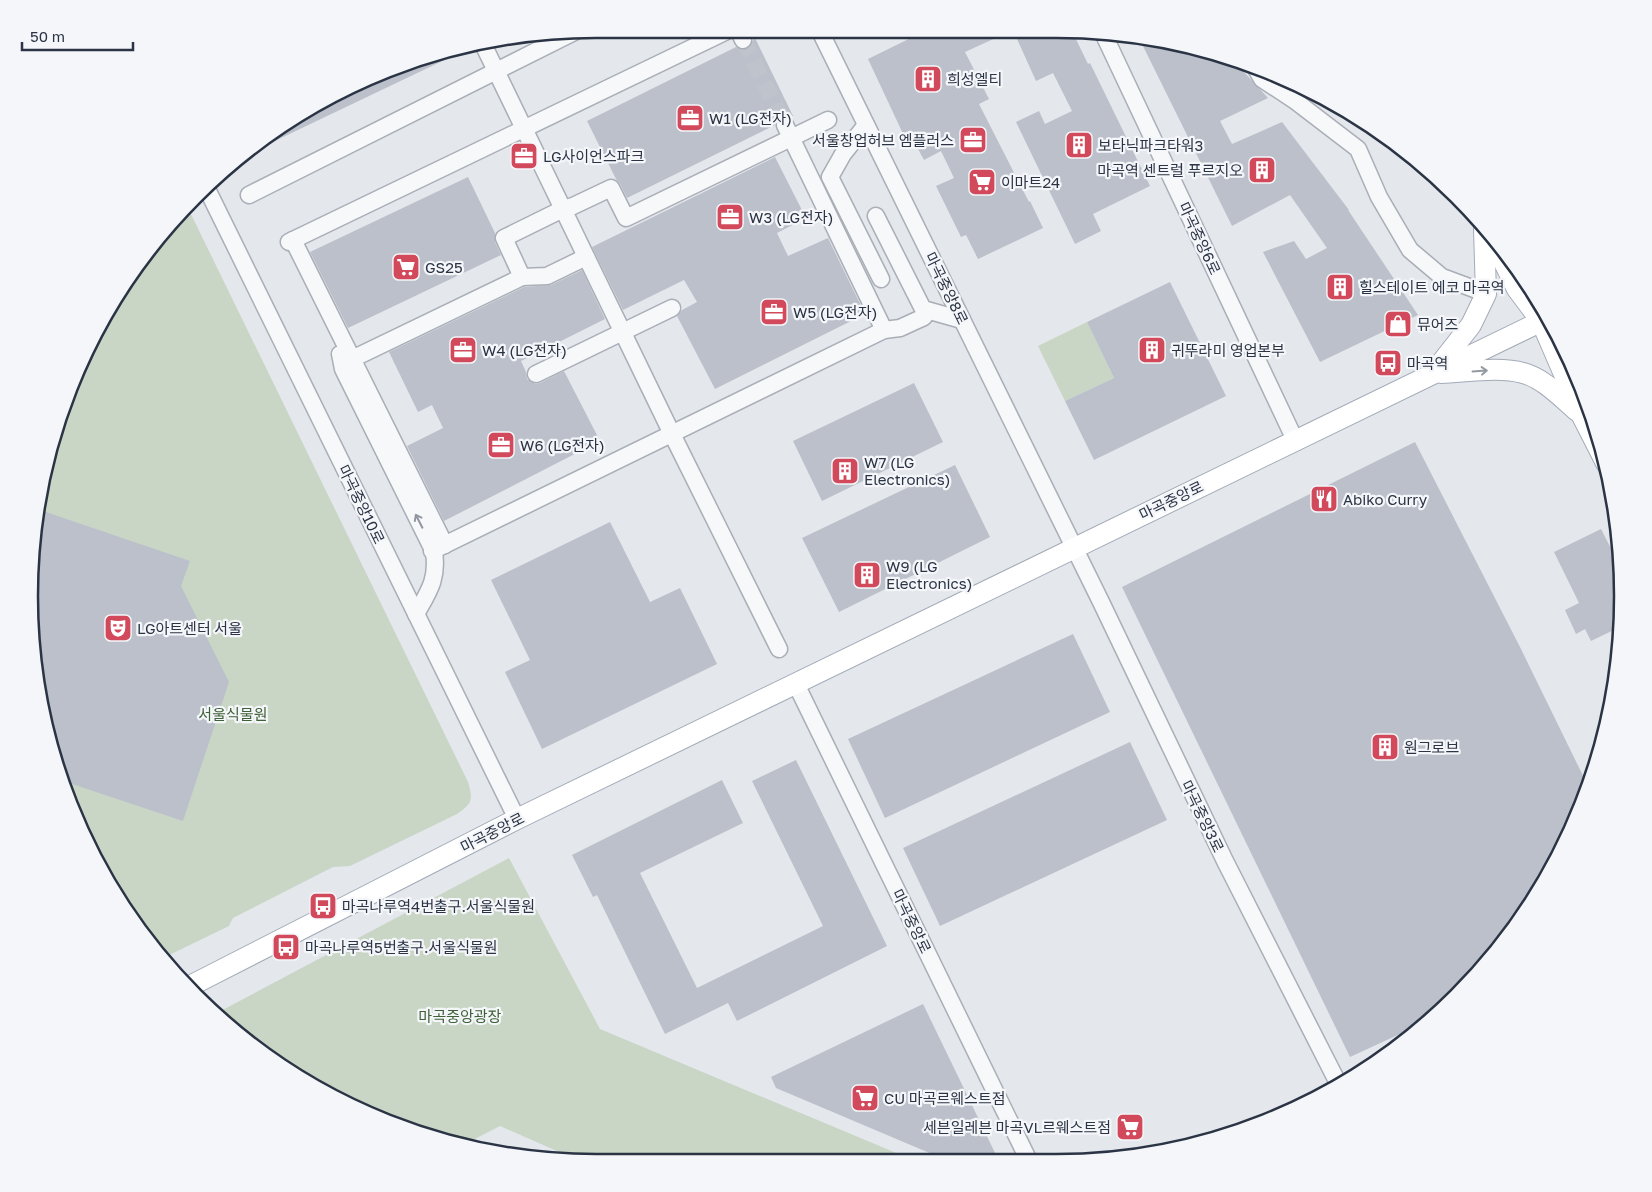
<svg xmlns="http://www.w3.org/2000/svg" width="1652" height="1192" viewBox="0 0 1652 1192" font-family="'Golos Text','Noto Sans KR',sans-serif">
	<rect width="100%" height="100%" fill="#e4e7ec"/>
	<!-- green -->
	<g fill="#c9d6c5">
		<path d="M187 206 468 782C473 799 473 803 457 814L350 866 333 867 233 918 229 926 163 958 146 942 72 813 34 670V522L59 414 87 345 170 222Z"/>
		<path d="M1087 322 1114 378 1065 401 1038 346Z"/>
		<path d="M509 858 600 1029 913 1160 582 1162 500 1126 461 1146 449 1144 345 1105 250 1046 217 1013Z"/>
	</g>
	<!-- building -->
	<g fill="#bbc0ca">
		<path d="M929 29H1056L1072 31 1088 64 1090 63 1150 186 1093 214 1101 231 1075 244 1016 122 1039 111 1045 124 1072 111 1053 73 1036 81 1013 30 965 52 989 99 979 104 1029 202 1030 201 1043 228 978 259 966 235 961 237 936 186 954 178 941 151 924 160 911 136 905 138 868 59Z"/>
		<path d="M755 38 793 116H780L777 120 775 125 627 198 620 184 616 179 587 121 736 47 742 50 748 49Z"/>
		<path d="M1140 40 1203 48 1231 58 1268 98 1220 121 1232 144 1282 122 1349 210H1348L1418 315 1320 362 1263 252 1294 241 1306 259 1327 248 1290 195 1232 226Z"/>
		<path d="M454 47 457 54 258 149 256 146 281 124 345 87Z"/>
		<path d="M775 157 806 218 777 233 788 256 828 238 865 314 715 389 677 316 682 310 697 302 684 280 623 310 592 247Z"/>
		<path d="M468 177 495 233V242L501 255 348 328 310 252Z"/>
		<path d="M582 270 605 319 521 361 526 372 527 379 535 384 540 383 564 371 600 441 444 521 407 446 443 428 432 405 418 412 389 352 524 287 551 285Z"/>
		<path d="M1170 282 1226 396 1094 460 1065 401 1114 378 1087 322Z"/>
		<path d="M914 383 943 442 822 501 793 441Z"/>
		<path d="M1415 442 1521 649 1589 788 1547 879 1483 970 1428 1021 1350 1057 1122 587Z"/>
		<path d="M955 465 990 537 839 612 802 538Z"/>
		<path d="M37 509 190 561 181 586 229 682 183 821 63 781 34 670V522Z"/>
		<path d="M610 522 650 602 680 588 717 664 542 749 505 672 530 660 491 580Z"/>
		<path d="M1601 529 1622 570 1620 627 1591 641 1585 629 1576 634 1565 610 1579 603 1554 552Z"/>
		<path d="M1073 634 1110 712 885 818 848 739Z"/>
		<path d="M1130 742 1167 820 940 926 903 848Z"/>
		<path d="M796 760 887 946 737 1021 728 1003 665 1034 597 895 593 897 572 855 722 780 743 823 640 873 697 988 823 926 752 781Z"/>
		<path d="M923 1004 998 1159 946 1160 776 1088 771 1077Z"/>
	</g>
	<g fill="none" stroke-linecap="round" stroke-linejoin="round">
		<!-- minor-tunnel -->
		<path stroke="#bfc3cb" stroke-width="16" stroke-dasharray="16 8" stroke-linecap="butt" d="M743 40 785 125"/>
		<defs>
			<g id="minor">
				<path d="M738 29 743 40"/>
				<path d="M819 29 1101 602 1225 861 1338 1083"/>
				<path d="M1104 35 1295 440"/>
				<path d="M483 44 672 434 779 649"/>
				<path d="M1254 65 1262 79 1294 100 1358 149 1379 197 1410 250 1442 277 1477 290"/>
				<path d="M785 125 884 330"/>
				<path d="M866 125 843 154 830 177 881 279"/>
				<path d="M207 189 517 819"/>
				<path d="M249 195 576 31"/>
				<path d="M876 216 923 309 962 320"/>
				<path d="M293 240 445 545"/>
				<path d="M289 242 731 29"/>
				<path d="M522 277 547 276 586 257"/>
				<path d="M340 354 343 369 434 552C438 579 429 591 416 614"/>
				<path d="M349 356 352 359 522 277 504 238 563 209 573 206 611 188 626 218 828 120"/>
				<path d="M536 374 672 308"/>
				<path d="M432 551 884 330 900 328 924 317"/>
				<path d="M796 684 1028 1159"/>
			</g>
			<g id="major">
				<path d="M1489 232 1517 289 1541 321 1582 416 1606 463"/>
				<path d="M1438 367 1471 325 1486 294 1484 229"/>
				<path d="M1441 373C1466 372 1500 366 1523 373 1543 378 1562 398 1577 411"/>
				<path d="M190 986 517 819 1548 318"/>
			</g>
		</defs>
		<!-- minor casing -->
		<use href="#minor" stroke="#a9aeb7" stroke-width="19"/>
		<!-- major casing -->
		<use href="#major" stroke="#a3abb8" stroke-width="22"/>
		<!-- minor -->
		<use href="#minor" stroke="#f7f8fa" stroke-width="16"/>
		<!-- major -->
		<use href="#major" stroke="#fff" stroke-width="20"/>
	</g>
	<!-- one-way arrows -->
	<defs><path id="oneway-shaft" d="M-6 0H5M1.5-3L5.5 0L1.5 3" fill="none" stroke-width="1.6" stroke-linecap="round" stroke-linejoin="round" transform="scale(1.25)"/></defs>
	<use stroke="#959aa2" href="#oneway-shaft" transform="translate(1480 371) rotate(-4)"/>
	<use stroke="#9196a0" href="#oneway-shaft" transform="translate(419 521) rotate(-117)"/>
	<!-- icons -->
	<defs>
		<symbol id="building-square" viewBox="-11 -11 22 22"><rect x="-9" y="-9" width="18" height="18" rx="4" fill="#d1495b" stroke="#f4f6f9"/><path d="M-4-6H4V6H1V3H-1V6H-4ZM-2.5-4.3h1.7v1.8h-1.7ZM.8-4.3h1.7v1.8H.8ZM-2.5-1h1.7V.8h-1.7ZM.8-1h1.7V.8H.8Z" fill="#fff"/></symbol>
		<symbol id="office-square" viewBox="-11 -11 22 22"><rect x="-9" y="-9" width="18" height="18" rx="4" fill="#d1495b" stroke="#f4f6f9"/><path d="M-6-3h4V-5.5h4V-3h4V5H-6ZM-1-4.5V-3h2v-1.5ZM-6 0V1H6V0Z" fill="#fff"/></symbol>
		<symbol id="supermarket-square" viewBox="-11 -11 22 22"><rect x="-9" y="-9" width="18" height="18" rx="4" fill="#d1495b" stroke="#f4f6f9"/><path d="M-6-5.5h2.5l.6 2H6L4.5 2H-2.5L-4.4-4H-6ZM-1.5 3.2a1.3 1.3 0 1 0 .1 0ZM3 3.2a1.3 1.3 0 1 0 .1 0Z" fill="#fff"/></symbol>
		<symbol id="shop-square" viewBox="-11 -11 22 22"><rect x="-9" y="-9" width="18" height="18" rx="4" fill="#d1495b" stroke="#f4f6f9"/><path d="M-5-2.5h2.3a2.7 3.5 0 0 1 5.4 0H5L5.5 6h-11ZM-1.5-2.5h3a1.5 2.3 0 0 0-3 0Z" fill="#fff"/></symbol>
		<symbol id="bus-square" viewBox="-11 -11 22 22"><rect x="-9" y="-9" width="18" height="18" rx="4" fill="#d1495b" stroke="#f4f6f9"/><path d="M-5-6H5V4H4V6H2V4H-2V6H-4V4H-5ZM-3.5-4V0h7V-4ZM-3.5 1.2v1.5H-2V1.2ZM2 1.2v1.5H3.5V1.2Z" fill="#fff"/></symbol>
		<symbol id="restaurant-square" viewBox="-11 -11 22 22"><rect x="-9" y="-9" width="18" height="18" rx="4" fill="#d1495b" stroke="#f4f6f9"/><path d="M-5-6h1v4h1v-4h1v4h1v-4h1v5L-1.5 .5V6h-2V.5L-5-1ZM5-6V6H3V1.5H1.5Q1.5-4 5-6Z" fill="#fff"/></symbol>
		<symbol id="theatre-square" viewBox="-11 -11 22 22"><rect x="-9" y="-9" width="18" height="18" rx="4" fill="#d1495b" stroke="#f4f6f9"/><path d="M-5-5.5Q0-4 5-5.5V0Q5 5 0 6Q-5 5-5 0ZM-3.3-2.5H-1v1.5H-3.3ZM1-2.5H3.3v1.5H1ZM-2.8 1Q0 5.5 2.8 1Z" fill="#fff"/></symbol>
	</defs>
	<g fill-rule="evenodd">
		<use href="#building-square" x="912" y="63" width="32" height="32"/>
		<use href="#office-square" x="674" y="102" width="32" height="32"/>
		<use href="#office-square" x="957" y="124" width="32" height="32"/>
		<use href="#building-square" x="1063" y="129" width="32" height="32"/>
		<use href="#office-square" x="508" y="140" width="32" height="32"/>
		<use href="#building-square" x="1246" y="154" width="32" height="32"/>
		<use href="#supermarket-square" x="966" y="166" width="32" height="32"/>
		<use href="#office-square" x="714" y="201" width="32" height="32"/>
		<use href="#supermarket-square" x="390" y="251" width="32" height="32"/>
		<use href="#building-square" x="1324" y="271" width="32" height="32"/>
		<use href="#office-square" x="758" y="296" width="32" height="32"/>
		<use href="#shop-square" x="1382" y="308" width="32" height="32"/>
		<use href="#office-square" x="447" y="334" width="32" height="32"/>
		<use href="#building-square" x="1136" y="334" width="32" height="32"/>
		<use href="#bus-square" x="1372" y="347" width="32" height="32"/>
		<use href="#office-square" x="485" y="429" width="32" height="32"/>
		<use href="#building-square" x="829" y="455" width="32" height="32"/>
		<use href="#restaurant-square" x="1308" y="483" width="32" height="32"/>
		<use href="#building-square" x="851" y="559" width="32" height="32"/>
		<use href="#theatre-square" x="102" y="612" width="32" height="32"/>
		<use href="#building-square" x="1369" y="731" width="32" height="32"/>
		<use href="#bus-square" x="307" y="890" width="32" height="32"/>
		<use href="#bus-square" x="270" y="931" width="32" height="32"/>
		<use href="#supermarket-square" x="849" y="1082" width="32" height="32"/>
		<use href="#supermarket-square" x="1114" y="1111" width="32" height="32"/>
	</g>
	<g text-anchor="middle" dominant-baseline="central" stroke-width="4.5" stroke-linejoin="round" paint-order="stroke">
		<!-- poi labels -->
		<g font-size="15" fill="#2b3445" stroke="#f4f6f9" text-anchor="start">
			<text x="947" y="79">희성엘티</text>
			<text x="709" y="118">W1 (LG전자)</text>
			<text x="954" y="140" text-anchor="end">서울창업허브 엠플러스</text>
			<text x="1098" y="145">보타닉파크타워3</text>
			<text x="543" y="156">LG사이언스파크</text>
			<text x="1243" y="170" text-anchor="end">마곡역 센트럴 푸르지오</text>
			<text x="1001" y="182">이마트24</text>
			<text x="749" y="217">W3 (LG전자)</text>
			<text x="425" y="267">GS25</text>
			<text x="1359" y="287">힐스테이트 에코 마곡역</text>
			<text x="793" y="312">W5 (LG전자)</text>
			<text x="1417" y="324">뮤어즈</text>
			<text x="482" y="350">W4 (LG전자)</text>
			<text x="1171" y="350">귀뚜라미 영업본부</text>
			<text x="1407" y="363">마곡역</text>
			<text x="520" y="445">W6 (LG전자)</text>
			<text x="864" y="462">W7 (LG<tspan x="864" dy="17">Electronics)</tspan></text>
			<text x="1343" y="499">Abiko Curry</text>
			<text x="886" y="566">W9 (LG<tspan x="886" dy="17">Electronics)</tspan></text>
			<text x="137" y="628">LG아트센터 서울</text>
			<text x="1404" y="747">원그로브</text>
			<text x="342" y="906">마곡나루역4번출구.서울식물원</text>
			<text x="305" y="947">마곡나루역5번출구.서울식물원</text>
			<text x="884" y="1098">CU 마곡르웨스트점</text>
			<text x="1111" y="1127" text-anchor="end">세븐일레븐 마곡VL르웨스트점</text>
		</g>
		<!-- street labels -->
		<g font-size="15" fill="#2b3445" stroke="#f4f6f9">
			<text transform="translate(1200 238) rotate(65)">마곡중앙6로</text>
			<text transform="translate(947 288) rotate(64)">마곡중앙8로</text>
			<text transform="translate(1171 500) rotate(-26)">마곡중앙로</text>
			<text transform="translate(362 504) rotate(64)">마곡중앙10로</text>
			<text transform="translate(1203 816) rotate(64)">마곡중앙3로</text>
			<text transform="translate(492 832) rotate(-27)">마곡중앙로</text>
			<text transform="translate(912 921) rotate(64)">마곡중앙로</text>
		</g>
		<!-- park labels -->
		<g font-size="15" fill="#3f6138" stroke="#f4f6f9">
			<text x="233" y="714">서울식물원</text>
			<text x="460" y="1016">마곡중앙광장</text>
		</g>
	</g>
	<!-- crop -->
	<path d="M0 0H1652V1192H0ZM596 38H1056A558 558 0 0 1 1614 596V596A558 558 0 0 1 1056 1154H596A558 558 0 0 1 38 596V596A558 558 0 0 1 596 38Z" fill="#f4f6f9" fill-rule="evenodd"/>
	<path fill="none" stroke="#2b3445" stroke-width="2.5" d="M596 38H1056A558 558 0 0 1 1614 596V596A558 558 0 0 1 1056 1154H596A558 558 0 0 1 38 596V596A558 558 0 0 1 596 38Z"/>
	<!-- scale -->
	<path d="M22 42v8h111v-8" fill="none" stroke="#2b3445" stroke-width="2.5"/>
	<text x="30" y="42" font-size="15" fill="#2b3445" stroke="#f4f6f9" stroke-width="4" paint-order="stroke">50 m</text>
</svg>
